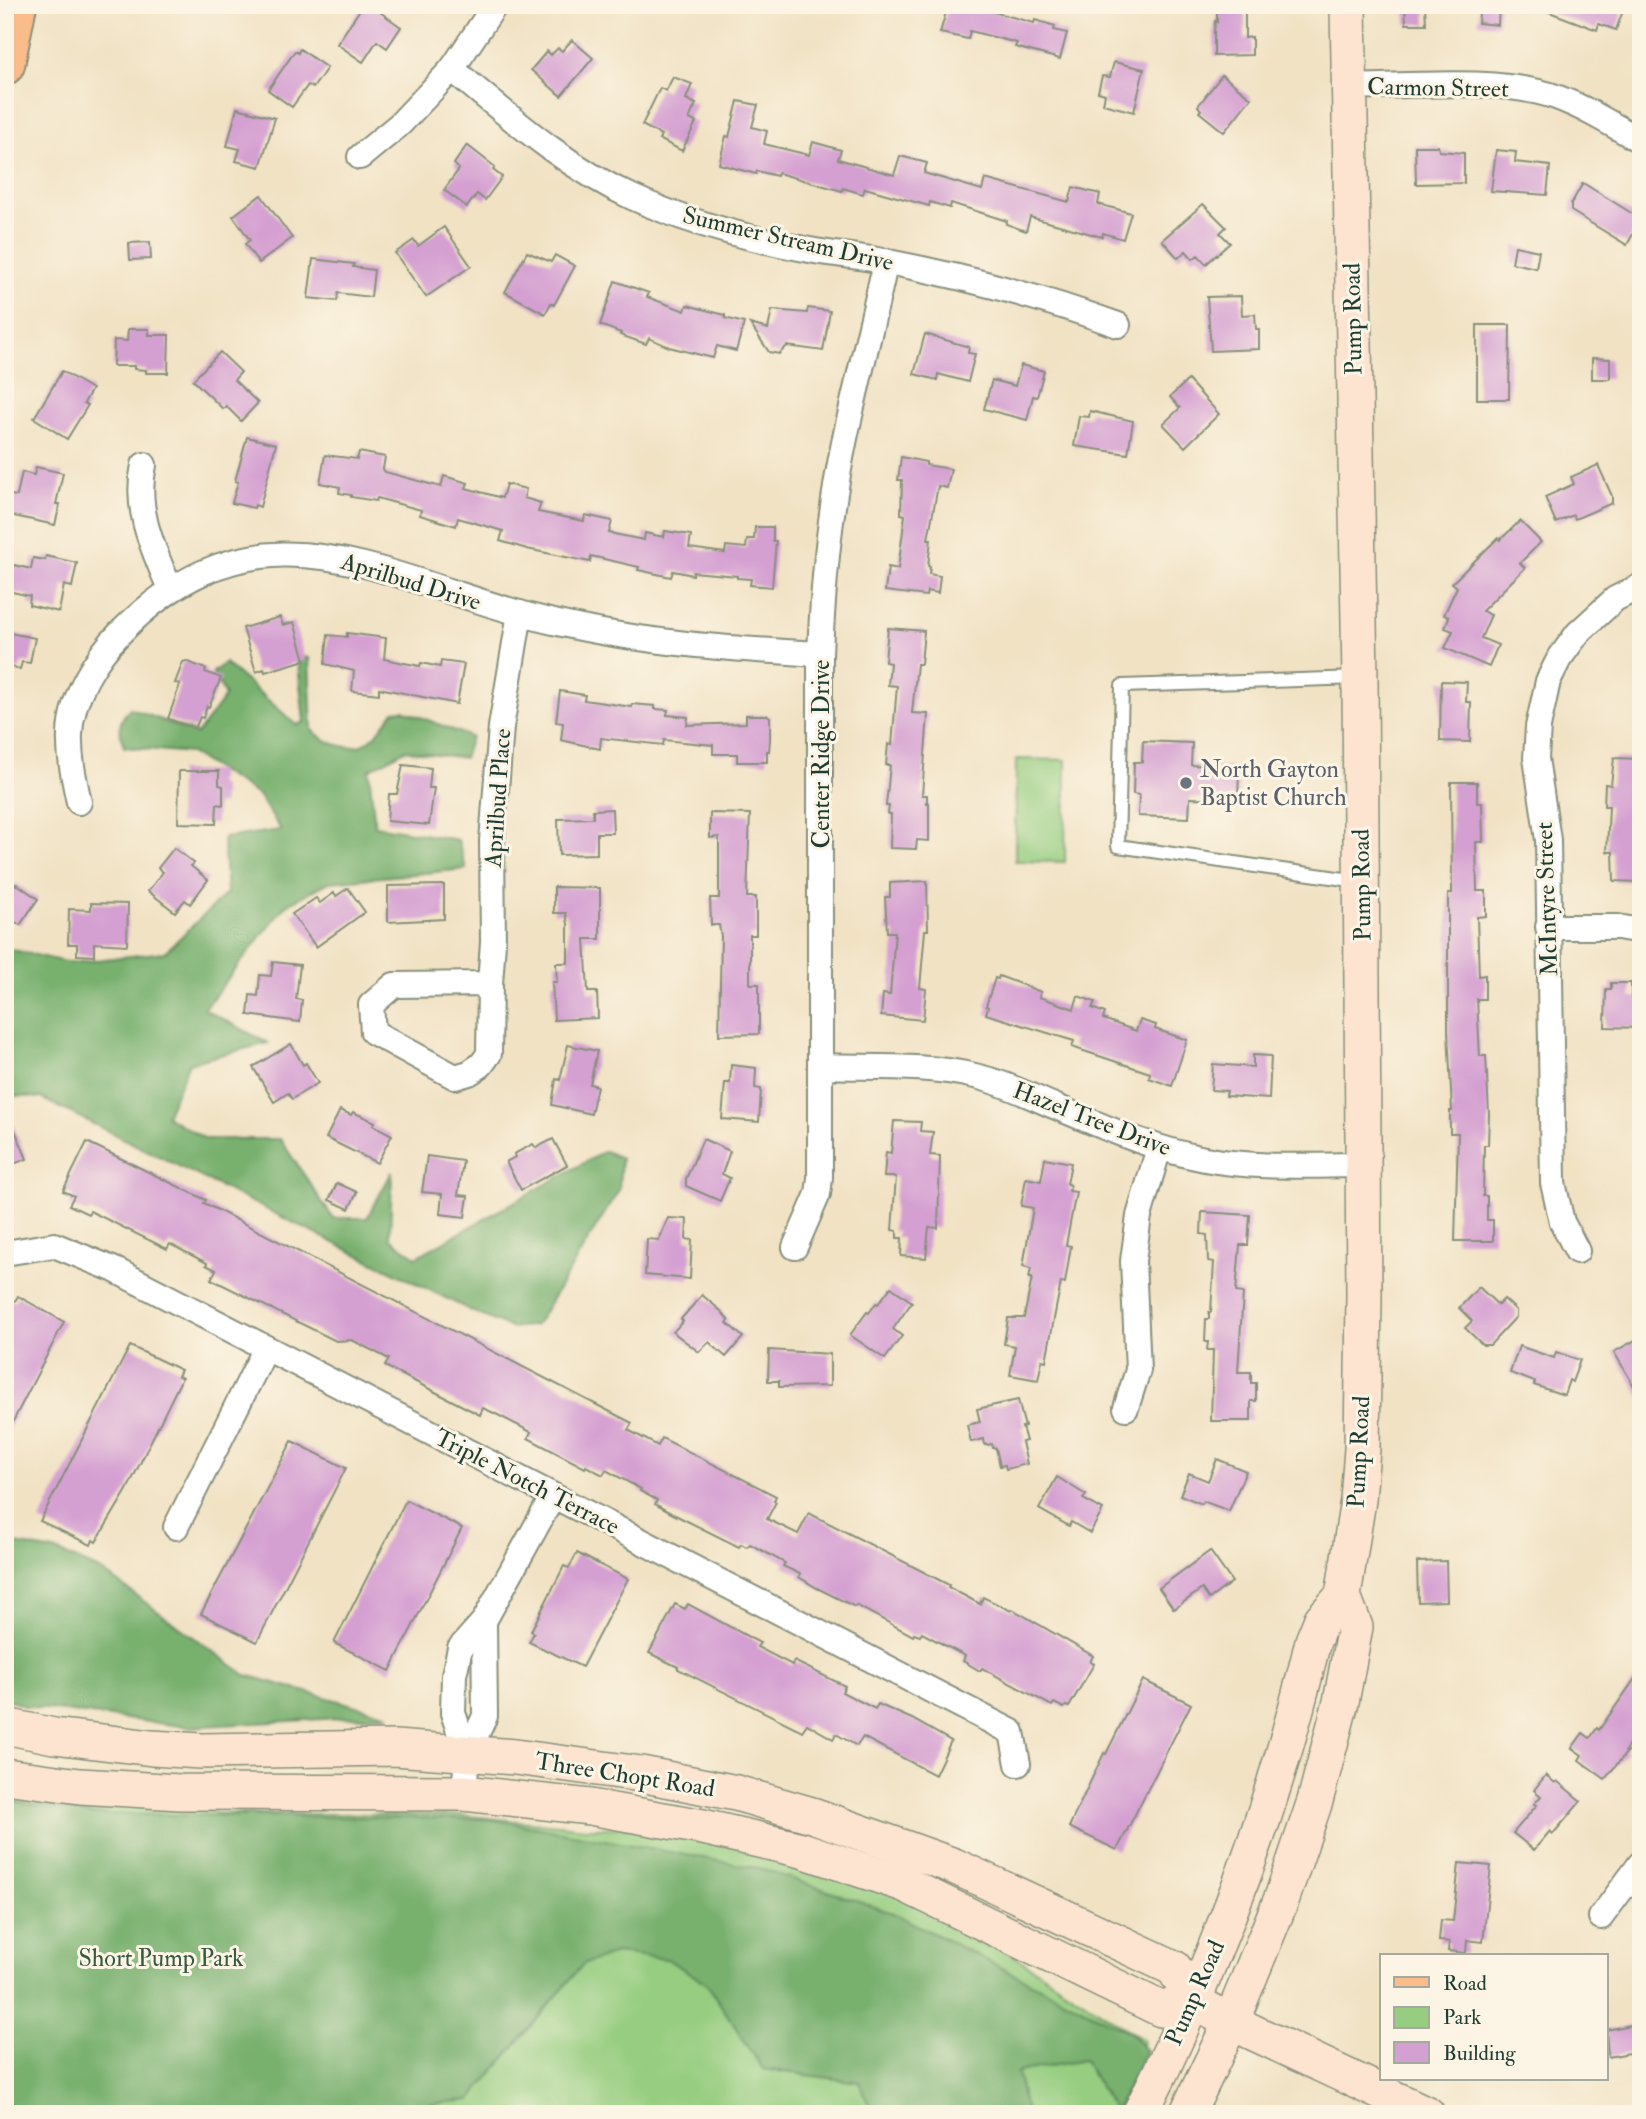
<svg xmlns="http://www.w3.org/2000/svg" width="1646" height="2119" viewBox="0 0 1646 2119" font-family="'IM FELL Double Pica',serif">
	<rect width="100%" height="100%" fill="#fcf5e5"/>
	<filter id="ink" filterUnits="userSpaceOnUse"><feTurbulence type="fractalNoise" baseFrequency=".0143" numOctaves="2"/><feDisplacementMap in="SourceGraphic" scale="14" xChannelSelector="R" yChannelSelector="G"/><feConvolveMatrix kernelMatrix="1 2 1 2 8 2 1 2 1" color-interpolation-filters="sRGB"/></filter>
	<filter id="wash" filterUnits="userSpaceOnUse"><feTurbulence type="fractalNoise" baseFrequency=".00686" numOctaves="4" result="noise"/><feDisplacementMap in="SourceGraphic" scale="28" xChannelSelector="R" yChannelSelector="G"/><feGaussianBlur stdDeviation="1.57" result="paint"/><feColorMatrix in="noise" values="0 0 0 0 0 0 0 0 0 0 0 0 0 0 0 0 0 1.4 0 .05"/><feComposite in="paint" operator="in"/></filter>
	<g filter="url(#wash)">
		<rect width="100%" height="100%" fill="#f1e2c4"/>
		<!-- green -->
		<g fill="#96cd80" stroke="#5a855a" stroke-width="2">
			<path d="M1016 759 1066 760 1065 862 1015 861Z"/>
			<path d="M5 1776 180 1792 216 1813 461 1815 586 1828 703 1827 904 1884 1143 2040 1137 2074 1116 2114H5Z"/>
		</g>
		<!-- forest -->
		<g fill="#78b06e" stroke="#4c7651" stroke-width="2">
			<path d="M301 657 309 658 312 730C326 743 350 754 369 741 379 734 387 720 394 711L403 710 471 737 464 758 405 750 369 770 375 826 458 840 466 869 329 882 286 905 204 1009 268 1043 189 1063 166 1116 206 1139H280L333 1218H367L392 1172 390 1238 416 1257 605 1151 621 1158 619 1190 536 1325 511 1328 478 1314 41 1098 5 1095V948L70 963 165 952 227 893 223 838 281 830 258 795 190 753 124 747C119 730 117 722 130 708L197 734 225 696 213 672 225 663 297 725 304 722 298 664Z"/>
			<path d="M5 1542 59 1552 102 1571 246 1675 389 1715 189 1727 24 1706 5 1698Z"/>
			<path d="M5 1800 90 1814 490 1819 763 1869 893 1913 1131 2033 1146 2051 1115 2112 1084 2060 1017 2072 1027 2114H873L859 2082 763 2069 707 1984 667 1959 616 1953 583 1964 470 2100 391 2108 383 2114H5Z"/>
		</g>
		<g id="blocks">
			<!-- building -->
			<g fill="#d49fd1">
				<path d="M363 5H370L401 27 387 48 377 41 363 62 337 44Z"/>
				<path d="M948 5H982L995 9 994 12 1034 23 1035 20 1055 26 1054 30 1067 33 1060 59 1015 47 1017 43 970 31 968 39 940 33Z"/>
				<path d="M1405 5H1425L1426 24H1406Z"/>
				<path d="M1480 5H1499L1498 25 1478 23Z"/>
				<path d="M1536 5H1625L1616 30 1599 24 1597 30 1536 7Z"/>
				<path d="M1217 7H1245V38L1252 37V55L1214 56V32L1215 21 1217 22Z"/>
				<path d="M572 40 593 58 561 96 531 70 547 51 551 55 558 48 562 51Z"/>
				<path d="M300 49 327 68 313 88 308 85 292 107 268 90 295 51 298 53Z"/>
				<path d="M1114 62 1144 69 1134 112 1103 104 1105 94 1098 92 1102 76 1110 77Z"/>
				<path d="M1222 75 1251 98 1224 132 1199 112 1201 110 1198 106Z"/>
				<path d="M673 77 692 84 686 99 696 104 689 119 696 122 682 151 659 139 661 135 642 125 660 88 666 91Z"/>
				<path d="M738 101 758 105 752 127 767 131 764 144 809 155 813 142 841 150 838 159 894 175 900 156 927 163 924 173 982 190 985 179 1069 202 1073 187 1100 194 1098 204 1131 213 1123 239 1103 233 1102 237 1030 217 1026 231 1006 224 1007 221 951 203 950 208 930 202 929 206 865 188 863 194 843 188 842 191 778 173 777 176 757 171 756 174 719 164 726 136 729 137Z"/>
				<path d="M237 108 275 118 260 167 236 161 240 149 227 146Z"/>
				<path d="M467 145 495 167 493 170 502 177 485 200 477 194 467 207 444 190 459 169 454 164Z"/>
				<path d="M1415 146H1438L1439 151 1464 153V183L1416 184Z"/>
				<path d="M1496 150 1516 152 1515 162 1550 166 1547 195 1491 191Z"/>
				<path d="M1583 183 1641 219 1627 245 1571 211V204Z"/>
				<path d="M261 195 292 238 259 263 245 244 250 240 233 216Z"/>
				<path d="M1203 204 1226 227 1220 233 1230 243 1206 264 1198 255 1193 259 1186 251 1178 258 1162 240Z"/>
				<path d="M444 227 471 266 426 297 395 253 414 240 418 246Z"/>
				<path d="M150 242 151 259 130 260 129 243Z"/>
				<path d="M1515 246 1539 251 1536 268 1512 263Z"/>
				<path d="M527 252 551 262 555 255 575 266 554 305 551 303 545 314 505 292Z"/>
				<path d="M313 259 354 264 353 267 374 270 371 297 338 293 337 301 308 298Z"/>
				<path d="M615 281 649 293 647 297 685 311 687 305 725 315V318L744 323 736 351 717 346 713 358 669 347 649 338 646 344 620 335 621 333 600 325Z"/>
				<path d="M1241 296 1242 315 1255 314 1256 329H1259V349L1211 351 1207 297Z"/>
				<path d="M808 308 830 311 823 351 787 346 779 354 769 352 750 324 768 329 772 310 807 313Z"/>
				<path d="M1477 325H1510L1509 399H1477Z"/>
				<path d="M128 329H149V335H169L168 373H146V370L134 369V366H113L114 340 127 341Z"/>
				<path d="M925 334 969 347 968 353 975 354 968 382 938 374 937 380 914 374Z"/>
				<path d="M220 352 241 372 234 380 258 403 241 421 226 406 223 409 193 380Z"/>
				<path d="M1592 358 1610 359V379H1592Z"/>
				<path d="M1021 365 1044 371 1037 397 1033 396 1027 420 984 409 992 380 1015 386Z"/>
				<path d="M62 371 92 389 84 403 88 405 67 439 34 418Z"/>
				<path d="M1188 380 1219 414 1185 447 1163 424 1180 408 1170 397Z"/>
				<path d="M1090 411 1133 421 1128 454 1074 446 1079 416 1089 417Z"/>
				<path d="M247 437 276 444 260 507 255 505 254 508 232 503 238 482 235 481Z"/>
				<path d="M359 452 385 457 383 469 385 472 441 487 444 476 468 483 466 488 502 498 506 484 526 489 524 498 541 503 538 512 584 521 585 515 612 521 609 533 644 540 645 533 664 537 665 531 691 535 689 548 725 553 726 546 746 548 747 539H754L755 527H773V541H776L772 587 750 585 751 579 737 578V576L693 572V575L673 571 671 577 638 570 639 567 591 556 590 562 527 549 500 541 503 531 458 518 456 526 420 515 421 510 377 498 376 501 351 497V495L339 493 340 487 320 483 325 455 357 459Z"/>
				<path d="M901 457 926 462V465L951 469 947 488 938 486 928 539H931L928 566 930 567 929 574 940 576 938 593 927 591 926 596 885 591 888 567 898 569 905 515 901 514 902 480H898Z"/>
				<path d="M1598 465 1612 496V503L1575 519 1573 515 1556 523 1545 497 1574 484 1571 477Z"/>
				<path d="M36 467 63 473 56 504H60L55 525 5 514V494L17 496 22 472 34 475Z"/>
				<path d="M1520 521 1541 542 1520 563 1525 568 1482 611 1491 615 1481 638 1498 645 1489 667 1445 648 1453 631 1445 628 1449 617 1444 615 1457 587 1452 583 1498 538 1500 540Z"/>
				<path d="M46 556 77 563 72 587 64 585 59 612 29 605 30 596 8 591 14 565 31 569 33 558 45 560Z"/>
				<path d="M280 617 283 625 294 622 305 660 265 672 264 669 256 672 243 628Z"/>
				<path d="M888 628 924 631 921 664H917L912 713 928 714 922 795H927V803H929V841L917 840 916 849 890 848 891 814H888L889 806H886L890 765H886L888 744 892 745 897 686 888 685 890 663 885 662Z"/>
				<path d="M10 633 35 638 30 663 22 662 20 669 5 665V634L10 635Z"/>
				<path d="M347 633 386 638 384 659 420 666 421 663 440 667 441 661 464 664 457 704 379 688V694L352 691 354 671 325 664 328 635 347 637Z"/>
				<path d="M186 661 206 669 205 672 221 678 209 707 207 706 203 718 200 717 195 729 168 719 180 684 175 683 183 662Z"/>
				<path d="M1441 681 1467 682 1466 702H1471L1470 742 1440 741Z"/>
				<path d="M560 691 585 695 584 700 632 707V704L655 706V709L668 710 667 715 688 717 687 725 746 723V715H767L770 717V740L769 751H767V762H737V754H713V745L664 740 663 745 601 738 600 749 561 740 563 723 556 722Z"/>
				<path d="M1143 741 1192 743 1191 765 1232 767V772H1239L1238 797 1230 796V799L1190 798 1189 818 1138 816 1139 795 1133 794 1134 762H1142Z"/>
				<path d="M1614 758 1641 759V882L1614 881 1613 852H1607L1609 806H1604L1605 784 1611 785Z"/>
				<path d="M403 765 431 768 429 788H434L429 825 387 821 389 794H397Z"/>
				<path d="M179 771H219V785L223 786V805L217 804 216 824 178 823Z"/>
				<path d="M1451 782H1477V803H1482L1483 842H1476L1477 891H1486V916L1477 917 1479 976 1485 975V999H1477L1480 1056H1486L1489 1114 1488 1145H1484L1483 1196H1487V1220H1493V1241H1455L1458 1133H1450V1111H1452L1448 1031V893H1452Z"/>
				<path d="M612 809 613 833H597V854L559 855 558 819 593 818V810Z"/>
				<path d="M710 813 750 814 747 897H756V935H750V984H759V1034L719 1035 721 936 719 925H711L710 898H719V837L710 838Z"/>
				<path d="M174 848 194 863 191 866 208 880 190 904 185 900 175 912 148 891 163 872 158 868Z"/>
				<path d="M5 879 16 885 17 884 38 899 20 925 5 915Z"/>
				<path d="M927 881 928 930H925L920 988 926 989 923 1020 881 1016 883 994 890 995 895 932H887L885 897H890V883Z"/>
				<path d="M444 885V919L388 922V886Z"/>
				<path d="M554 887 600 888V939H585L588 992H597L598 1018 554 1020 552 982H557L556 963H568V924L566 913H554Z"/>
				<path d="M348 888 365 912 316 947 292 914 316 898 320 903 334 893 336 896Z"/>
				<path d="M91 903 128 904 127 945 94 943V956L77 955V944H68L69 909 91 910Z"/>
				<path d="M273 962 300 965 296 999 302 1000 300 1022 248 1015 250 995 258 996 260 975 271 976Z"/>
				<path d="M999 976 1041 992 1039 997 1074 1009 1078 996 1095 1002 1092 1008 1105 1013 1103 1019 1136 1031 1140 1020 1156 1025 1155 1029 1187 1040 1172 1086 1149 1078 1150 1073 1072 1047 1074 1041 986 1014 988 1007 986 1006 995 978 998 979Z"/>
				<path d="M1611 983H1631V997H1641V1028L1605 1027 1606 989H1611Z"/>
				<path d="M291 1044 303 1065 306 1063 318 1083 292 1099 288 1093 274 1102 253 1067Z"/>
				<path d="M568 1045 597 1051 590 1084 597 1086 591 1114 552 1105 556 1079 560 1080Z"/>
				<path d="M1253 1055 1271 1056 1269 1099 1226 1096 1227 1091 1211 1090 1213 1064 1253 1067Z"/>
				<path d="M731 1065 756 1068 755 1088 761 1089 759 1122 722 1119 725 1083H730Z"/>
				<path d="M5 1106 27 1159 5 1167Z"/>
				<path d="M340 1110 351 1115 353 1112 375 1122 373 1125 392 1135 377 1163 326 1138Z"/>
				<path d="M894 1121 921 1122 920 1131 933 1132 930 1155 940 1156 938 1228 929 1227 926 1258 901 1256 902 1238H897V1231L892 1230 896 1177H884L886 1152 891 1153Z"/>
				<path d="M553 1139 567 1165 521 1190 506 1162 515 1157 514 1154 533 1144 536 1148Z"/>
				<path d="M703 1139 730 1151 722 1174 730 1178 720 1201 686 1186V1179Z"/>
				<path d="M87 1142 206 1200 204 1203 632 1423 628 1430 658 1446 662 1438 776 1496 774 1501 776 1502 767 1519 798 1534 809 1513 949 1585 948 1587 980 1604 983 1597 1011 1611 1012 1609 1093 1656 1090 1662 1094 1664 1069 1707 1066 1706 1064 1708 1054 1703 1052 1706 982 1668 980 1671 963 1661 965 1656 922 1633 920 1636 914 1634 913 1636 856 1605 855 1607 817 1588 799 1577 800 1574 783 1566 785 1563 750 1544 747 1547 741 1544 739 1547 673 1514 655 1504 657 1500 640 1491 641 1489 606 1470 603 1475 586 1466 585 1468 528 1438 531 1432 494 1413 483 1408 480 1415 414 1381 385 1366 389 1359 352 1340 336 1341 211 1279 216 1270 206 1265 207 1263 170 1244 167 1249 90 1211 88 1214 69 1205 74 1196 63 1191Z"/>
				<path d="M427 1156 463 1161 458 1195 468 1196 465 1217 440 1214 442 1194 422 1192Z"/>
				<path d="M1045 1158 1071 1163 1067 1184 1070 1185 1069 1191 1076 1192 1066 1245 1071 1246 1065 1283 1061 1282 1046 1361 1042 1360 1038 1380 1010 1375 1015 1346 1004 1344 1008 1318H1024L1032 1278H1029L1031 1268 1023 1266 1033 1208 1021 1206 1026 1178 1041 1181Z"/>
				<path d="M337 1183 357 1192 349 1209 329 1200Z"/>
				<path d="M1202 1212 1250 1215 1248 1245H1240L1236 1292 1243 1293 1238 1372H1251V1383H1256V1401H1251V1421H1211L1213 1350H1207L1208 1342H1205L1206 1319H1209V1312H1211L1214 1262 1208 1261 1207 1235 1201 1234Z"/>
				<path d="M668 1218 687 1219 686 1239 692 1240 690 1279 645 1275 647 1239 659 1240Z"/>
				<path d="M891 1287 912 1302 893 1329 902 1336 885 1359 850 1335 867 1312 869 1313 876 1303 878 1304Z"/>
				<path d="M1479 1287 1498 1305 1504 1299 1516 1310V1317L1490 1345H1483L1465 1328 1472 1321 1459 1308Z"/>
				<path d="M702 1295 721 1311 729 1321 727 1323 743 1337 726 1357 709 1342 699 1352 673 1332 683 1321 681 1319Z"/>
				<path d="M18 1296 64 1322 5 1437V1312L11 1300 15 1301Z"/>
				<path d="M1641 1337V1398L1614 1352Z"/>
				<path d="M130 1346 181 1370 178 1376 182 1378 127 1490 96 1542 93 1540 91 1545 40 1521Z"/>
				<path d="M1519 1346 1554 1358 1556 1352 1580 1360 1572 1382 1569 1380 1564 1395 1534 1385 1535 1382 1510 1373Z"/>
				<path d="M769 1350 830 1354V1386L779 1387V1381H768Z"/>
				<path d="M1018 1400 1025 1427H1022L1026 1441 1022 1442 1027 1464 1006 1469 1005 1465 1000 1466 996 1448H993L992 1444 985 1445 984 1439 971 1442 967 1425 980 1422 977 1409Z"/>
				<path d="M292 1441 346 1468 257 1642 201 1614Z"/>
				<path d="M1217 1459 1246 1471 1229 1511 1203 1501 1202 1504 1180 1495 1189 1473 1208 1481Z"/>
				<path d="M1057 1477 1086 1495 1083 1499 1103 1510 1090 1533 1071 1522 1069 1526 1039 1509Z"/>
				<path d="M406 1500 462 1528 390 1671 334 1643Z"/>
				<path d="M1210 1551 1232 1582 1209 1599 1202 1589 1174 1609 1159 1588Z"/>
				<path d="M577 1553 628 1579 582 1667 529 1642 534 1633 531 1631 564 1566 569 1568Z"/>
				<path d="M1446 1561 1447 1601 1418 1602 1417 1562Z"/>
				<path d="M675 1604 685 1609 688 1604 760 1643 757 1647 792 1665 794 1661 845 1686 842 1692 875 1709 878 1704 912 1719 951 1741 935 1775 863 1737 857 1746 836 1734 833 1739 807 1724 802 1731 678 1669V1667L649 1653Z"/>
				<path d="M1641 1670V1723L1631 1737 1633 1738 1625 1751 1627 1752 1605 1779 1579 1760 1582 1755 1572 1748 1583 1733 1590 1738 1597 1728 1599 1730Z"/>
				<path d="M1143 1680 1191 1704 1117 1850 1069 1827 1104 1753 1106 1754Z"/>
				<path d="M1546 1775 1555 1783 1557 1781 1581 1801 1553 1834 1550 1831 1534 1850 1513 1833 1537 1805 1534 1804 1541 1796 1534 1790Z"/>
				<path d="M1459 1863 1491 1866 1483 1942 1467 1940 1466 1953 1448 1951 1449 1942 1439 1941 1441 1920 1453 1921Z"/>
				<path d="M1641 2023V2051L1608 2057 1606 2030Z"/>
			</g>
		</g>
	</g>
	<g filter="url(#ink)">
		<use href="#blocks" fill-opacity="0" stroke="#88907c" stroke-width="2"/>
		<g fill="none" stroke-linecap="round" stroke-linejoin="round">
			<defs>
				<path id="lane" d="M1358 881 1118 846 1122 686 1359 678"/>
				<g id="street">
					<path d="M452 69C509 116 564 166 632 197 689 223 754 240 815 251 839 255 864 257 888 262 966 277 1044 298 1118 325"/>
					<path d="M1348 87C1410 86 1498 77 1556 97 1586 108 1613 125 1641 141"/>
					<path d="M360 157 400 124 452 69 495 5"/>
					<path d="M144 465C134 510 153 548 170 589"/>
					<path d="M79 802C74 779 69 757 70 734 71 697 96 657 121 632 267 484 394 587 558 623 644 643 732 649 820 654"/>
					<path d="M1548 927H1618L1641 931"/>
					<path d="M490 984 394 985 371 1005 373 1032 455 1077 469 1073 481 1065 489 1054 490 984 493 942 492 841 501 727 520 613"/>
					<path d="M821 1066C871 1068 925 1064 975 1076 1002 1082 1028 1095 1054 1106 1104 1127 1152 1149 1205 1159 1256 1169 1312 1165 1364 1165"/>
					<path d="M795 1247 818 1194 820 1178V654C823 582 830 509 845 438 858 379 873 320 886 261"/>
					<path d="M1577 1251 1562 1222 1553 1183 1548 840 1536 758 1538 727 1548 681 1559 659 1578 633 1615 599 1641 586"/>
					<path d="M5 1253 54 1245 115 1270 1012 1732 1018 1764"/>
					<path d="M1126 1408 1138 1370 1133 1261 1139 1216 1159 1148"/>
					<path d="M176 1527 266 1348"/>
					<path d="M467 1755 453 1713 454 1675 460 1648 484 1621 553 1496"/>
					<path d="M464 1793 467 1755 485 1716 484 1621"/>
					<path d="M1601 1917 1641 1863"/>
				</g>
				<g id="secondary">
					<path d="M5 1726 54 1736 152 1748 201 1751 395 1748 515 1757 641 1774 736 1793 812 1815 954 1866 1174 1968 1193 2001 1231 2022 1427 2114"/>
					<path d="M5 1776 80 1786 180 1792 464 1793 590 1807 703 1827 802 1850 904 1884 1161 2009 1193 2001"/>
					<path d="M1140 2114C1216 1963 1275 1805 1313 1641L1322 1619 1343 1596"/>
					<path d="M1187 2114 1231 2022 1282 1898 1315 1801 1341 1702 1355 1627 1343 1596 1358 1500 1362 1449 1364 1297 1360 678 1348 5"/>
				</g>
				<path id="primary" d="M5 65 17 5"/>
			</defs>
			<!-- lane casing -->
			<use href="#lane" stroke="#88907c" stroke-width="16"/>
			<!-- street casing -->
			<use href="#street" stroke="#88907c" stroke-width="28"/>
			<!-- secondary casing -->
			<use href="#secondary" stroke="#88907c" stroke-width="38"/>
			<!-- primary casing -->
			<use href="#primary" stroke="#88907c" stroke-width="42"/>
			<!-- lane -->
			<use href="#lane" stroke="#fff" stroke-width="12"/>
			<!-- street -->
			<use href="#street" stroke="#fff" stroke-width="24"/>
			<!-- secondary -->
			<use href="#secondary" stroke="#fde4d0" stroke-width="35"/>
			<!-- primary -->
			<use href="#primary" stroke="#f9bc8a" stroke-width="38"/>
		</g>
	</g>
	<!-- markers -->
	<circle fill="#6b7280" stroke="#fcf5e5" stroke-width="2.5" cx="1186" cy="783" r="7"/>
	<g text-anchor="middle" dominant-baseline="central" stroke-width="6" stroke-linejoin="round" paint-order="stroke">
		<!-- street labels -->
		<g font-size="24" fill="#1f3d34" stroke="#fcf5e5">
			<text transform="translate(1438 88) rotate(1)">Carmon Street</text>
			<text transform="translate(788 239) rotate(13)">Summer Stream Drive</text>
			<text transform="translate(1353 319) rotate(-91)">Pump Road</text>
			<text transform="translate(411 582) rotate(17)">Aprilbud Drive</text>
			<text transform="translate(821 754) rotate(-90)">Center Ridge Drive</text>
			<text transform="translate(498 798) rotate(-86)">Aprilbud Place</text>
			<text transform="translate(1362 885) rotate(-91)">Pump Road</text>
			<text transform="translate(1547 899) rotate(-92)">McIntyre Street</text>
			<text transform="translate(1092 1119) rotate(21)">Hazel Tree Drive</text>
			<text transform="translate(1359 1452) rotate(-87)">Pump Road</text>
			<text transform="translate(527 1482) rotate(27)">Triple Notch Terrace</text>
			<text transform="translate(625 1775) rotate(9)">Three Chopt Road</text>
			<text transform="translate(1195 1993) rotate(-66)">Pump Road</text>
		</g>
		<!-- worship labels -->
		<g font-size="24" fill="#5b616d" stroke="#fcf5e5" text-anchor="start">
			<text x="1200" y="769">North Gayton<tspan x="1200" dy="28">Baptist Church</tspan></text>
		</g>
		<!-- park labels -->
		<g font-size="24" fill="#375a43" stroke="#fcf5e5">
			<text x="161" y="1958">Short Pump Park</text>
		</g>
	</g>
	<!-- margin -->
	<rect width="1646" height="2119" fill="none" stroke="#fcf5e5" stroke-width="28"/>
	<!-- legend -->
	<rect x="1380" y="1954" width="228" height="126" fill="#fcf5e5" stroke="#a4ab9e" stroke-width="2"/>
	<rect x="1394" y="1977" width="35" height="10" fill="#f9bc8a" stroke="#a4ab9e" stroke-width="2"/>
	<text x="1443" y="1990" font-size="21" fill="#1f3d34">Road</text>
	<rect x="1394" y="2007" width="35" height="21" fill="#96cd80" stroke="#a4ab9e" stroke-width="2"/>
	<text x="1443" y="2024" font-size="21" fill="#1f3d34">Park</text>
	<rect x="1394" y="2042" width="35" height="21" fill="#d49fd1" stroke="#a4ab9e" stroke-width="2"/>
	<text x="1443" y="2060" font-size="21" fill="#1f3d34">Building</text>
</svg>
